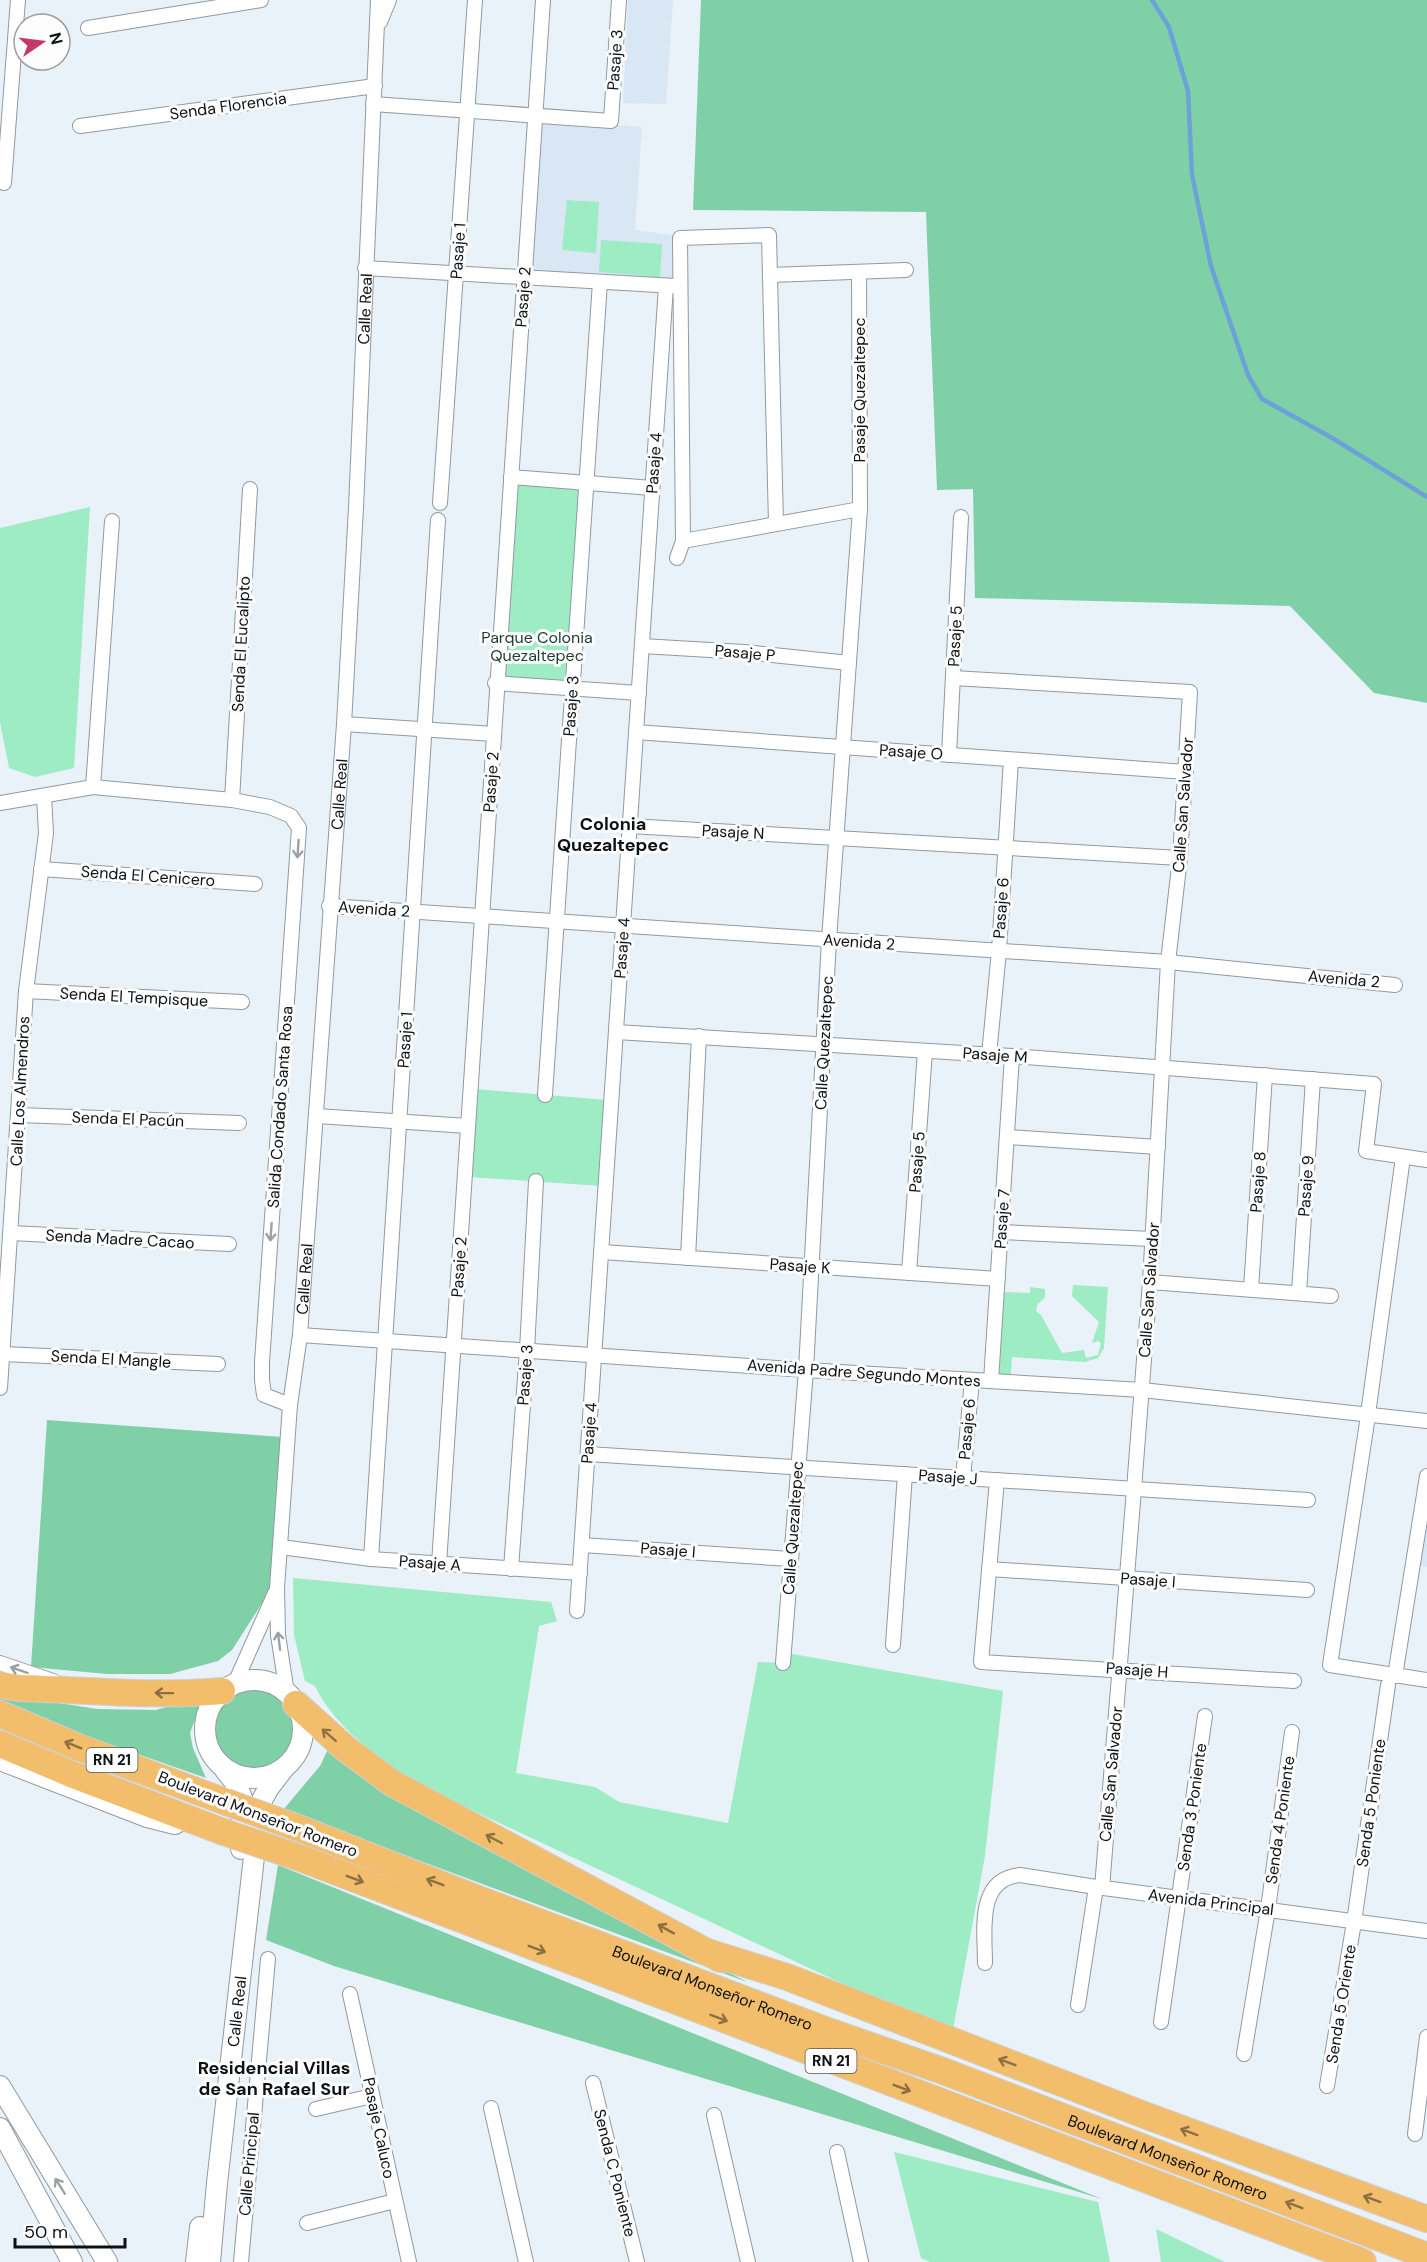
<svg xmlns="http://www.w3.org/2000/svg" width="1427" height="2262" viewBox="0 0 1427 2262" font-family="'DM Sans',sans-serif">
	<rect width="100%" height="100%" fill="#e9f1f9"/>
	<!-- built -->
	<g fill="#d9e7f4">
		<path d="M628 0H673L666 104 623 103Z"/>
		<path d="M540 120 642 127 635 230 672 235 674 282 529 272Z"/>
		<path d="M1427 1491V1567L1415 1566Z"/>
	</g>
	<!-- green -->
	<g fill="#9decc3">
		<path d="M567 200 599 202 596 253 562 250Z"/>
		<path d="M601 240 662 244 660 277 599 272Z"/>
		<path d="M515 481 581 487 569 683 501 679Z"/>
		<path d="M90 507 74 768 35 777 9 768 0 722V528Z"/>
		<path d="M475 1089 607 1100 601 1186 470 1177Z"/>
		<path d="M1073 1285 1108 1287 1104 1348 1098 1358 1085 1362 1012 1357 1011 1374H997L1003 1292 1030 1293V1287L1045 1289V1297L1037 1305 1036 1311 1041 1315 1062 1353 1084 1350 1086 1358 1098 1355 1101 1343 1098 1341 1092 1343 1099 1322 1072 1296Z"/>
		<path d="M293 1578 551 1602 557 1621 539 1626 516 1773 595 1787 619 1802 728 1823 758 1662 783 1663 787 1653 1003 1691 985 1856 952 2035 397 1775C368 1748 332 1722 315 1686L305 1681 294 1635Z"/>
		<path d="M894 2152 1098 2202 1110 2262H930L921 2258Z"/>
		<path d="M1156 2229 1225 2262H1161Z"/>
	</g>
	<!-- forest -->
	<g fill="#80d0a7">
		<path d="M701 0H1427V703L1374 693 1290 606 975 598 973 489 937 490 926 212 693 210Z"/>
		<path d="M47 1420 283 1437 275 1583 232 1650 218 1661 170 1674H107L31 1667Z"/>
		<path d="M255 1686C329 1701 292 1796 240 1772 231 1768 222 1761 216 1752 206 1735 210 1710 225 1697 233 1691 245 1689 255 1686Z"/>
		<path d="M9 1695 97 1709 156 1710 204 1696 190 1733 193 1748 206 1778 63 1728 0 1702V1697Z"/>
		<path d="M328 1749 385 1791 747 1982 283 1810 320 1766Z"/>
		<path d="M278 1865 1102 2199 334 1966 266 1940Z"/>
	</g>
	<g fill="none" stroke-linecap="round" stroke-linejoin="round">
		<!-- stream -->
		<path stroke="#6ca2d8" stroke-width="4.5" d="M1152 0 1169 27 1188 91 1192 175 1211 266 1248 375 1262 399 1334 439 1427 497"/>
		<defs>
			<g id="street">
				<path d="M380 22 389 0"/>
				<path d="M88 28 261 0"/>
				<path d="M373 104 611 121 619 0"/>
				<path d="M80 126 375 86"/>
				<path d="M4 183 18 0"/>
				<path d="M365 268 675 286"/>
				<path d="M770 275 906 270"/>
				<path d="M511 477 652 488"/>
				<path d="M440 503 475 0"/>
				<path d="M683 541 860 509"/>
				<path d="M677 558 683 541 680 238 769 235 776 524"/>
				<path d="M642 646 744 652 849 663"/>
				<path d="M953 678 1190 692 1180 858 1168 962 1150 1282 1134 1489 1102 1888"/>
				<path d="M495 683 639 693"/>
				<path d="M344 724 494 734"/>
				<path d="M636 732 1186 772"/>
				<path d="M949 755 961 517"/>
				<path d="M93 787 112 521"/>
				<path d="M232 800 250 489"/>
				<path d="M0 803 93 787 232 800 270 807 291 816 299 828 262 1362V1380L264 1395 290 1405"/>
				<path d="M630 826 1180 858"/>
				<path d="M41 869 255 884"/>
				<path d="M329 906 1168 962 1395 985"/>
				<path d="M26 991 242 1002"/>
				<path d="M616 1032 1012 1056 1374 1084 1366 1151 1427 1160"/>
				<path d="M989 1055 999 951 1011 760"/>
				<path d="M545 1095 600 282"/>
				<path d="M18 1115 239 1123"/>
				<path d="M317 1116 468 1126"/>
				<path d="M1007 1137 1158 1147"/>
				<path d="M1403 1157 1366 1429 1330 1665 1427 1680"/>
				<path d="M1001 1232 1152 1239"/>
				<path d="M11 1233 229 1244"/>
				<path d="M602 1252 998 1279"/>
				<path d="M688 1258 699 1036"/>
				<path d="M909 1273 925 1051"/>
				<path d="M1150 1282 1331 1296"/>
				<path d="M1251 1289 1265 1075"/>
				<path d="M1299 1293 1313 1079"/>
				<path d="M300 1335 806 1370 1142 1390 1427 1421"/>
				<path d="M3 1354 218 1364"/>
				<path d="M991 1381 1012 1056"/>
				<path d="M0 1388 26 991 46 833 44 796"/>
				<path d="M588 1454 1308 1500"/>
				<path d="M963 1478 972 1380"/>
				<path d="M997 1480 981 1662 1294 1681"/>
				<path d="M582 1545 790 1559"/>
				<path d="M281 1547 371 1559 580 1573"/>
				<path d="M371 1559 438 520"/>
				<path d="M439 1564 543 0"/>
				<path d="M511 1569 527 1350 536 1181"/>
				<path d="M989 1569 1307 1590"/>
				<path d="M577 1611 666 286"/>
				<path d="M893 1645 905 1474"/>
				<path d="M0 1663 53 1681"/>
				<path d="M783 1663 806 1370 829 940 860 509 859 272"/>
				<path d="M1395 1676 1427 1476"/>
				<path d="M235 1683 275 1593"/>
				<path id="s1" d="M287 1693 278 1635 277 1588 290 1405 300 1335 344 724 356 508 378 0"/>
				<path d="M985 1963C985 1931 976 1879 1020 1875L1096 1887 1427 1931"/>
				<path d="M350 1994 409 2262"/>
				<path d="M1078 2005 1096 1887"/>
				<path d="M1161 2022 1205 1716"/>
				<path d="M1244 2054 1268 1909 1292 1732"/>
				<path d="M593 2083 637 2262"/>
				<path d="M1327 2086 1354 1922 1388 1685"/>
				<path d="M491 2108 526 2262"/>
				<path d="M316 2109 372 2096"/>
				<path d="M714 2115 748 2262"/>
				<path d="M1415 2134 1427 2037"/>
				<path d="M837 2152 861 2262"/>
				<path d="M307 2223 395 2201"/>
				<path d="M241 2262 268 1959"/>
			</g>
			<g id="secondary">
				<circle cx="254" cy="1729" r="49"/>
				<path d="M0 1760 147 1817 175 1824"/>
				<path d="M225 1770 237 1785 242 1798 241 1849"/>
				<path d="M0 2086 107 2262"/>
				<path d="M0 2128 72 2262"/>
				<path d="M196 2262 200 2227"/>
				<path id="s2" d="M210 2262 217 2183 260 1804 268 1789 284 1768"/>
			</g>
			<g id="highway">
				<path d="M0 1685 20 1688C87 1690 155 1697 222 1691"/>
				<path d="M296 1704 346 1749 392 1783 720 1959"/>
				<path d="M0 1714 78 1747 226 1802"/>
				<path d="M0 1744 71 1774 221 1831"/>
				<path id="s3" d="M301 1829 481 1900 828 2031 943 2071 1427 2256"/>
				<path d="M300 1858 1363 2262"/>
				<path d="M704 1951 787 1977 1147 2116 1427 2219"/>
			</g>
		</defs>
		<!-- street casing -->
		<use href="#street" stroke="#9299a0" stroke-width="16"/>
		<!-- secondary casing -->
		<use href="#secondary" stroke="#9299a0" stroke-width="22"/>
		<!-- highway casing -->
		<use href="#highway" stroke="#cfcfd0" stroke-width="28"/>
		<!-- street -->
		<use href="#street" stroke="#fff" stroke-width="14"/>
		<!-- secondary -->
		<use href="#secondary" stroke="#fff" stroke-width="20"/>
		<!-- highway -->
		<use href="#highway" stroke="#f3be6b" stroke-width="26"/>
		<defs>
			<g id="highway-bridge">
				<path d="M226 1802 301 1829"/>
				<path d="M221 1831 300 1858"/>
			</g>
		</defs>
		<!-- highway-bridge casing -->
		<use href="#highway-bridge" stroke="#cfcfd0" stroke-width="28" stroke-linecap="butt"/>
		<!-- highway-bridge -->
		<use href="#highway-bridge" stroke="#f3be6b" stroke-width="26"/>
	</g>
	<!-- one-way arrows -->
	<defs><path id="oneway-shaft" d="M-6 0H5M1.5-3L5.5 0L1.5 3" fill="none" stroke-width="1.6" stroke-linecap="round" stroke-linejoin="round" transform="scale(1.5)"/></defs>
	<g stroke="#9fa0a1">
		<use href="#oneway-shaft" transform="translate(298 849) rotate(94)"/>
		<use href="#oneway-shaft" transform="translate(271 1232) rotate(94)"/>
		<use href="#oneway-shaft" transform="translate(279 1641) rotate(-97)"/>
		<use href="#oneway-shaft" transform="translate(19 1670) rotate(-161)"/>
		<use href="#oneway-shaft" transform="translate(60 2186) rotate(-122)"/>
	</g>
	<g stroke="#8c7043">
		<use href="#oneway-shaft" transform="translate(164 1693) rotate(-179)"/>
		<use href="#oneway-shaft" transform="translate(329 1735) rotate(-139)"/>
		<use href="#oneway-shaft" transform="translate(73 1745) rotate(-158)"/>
		<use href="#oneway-shaft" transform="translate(494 1839) rotate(-152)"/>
		<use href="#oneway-shaft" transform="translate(355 1879) rotate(21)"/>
		<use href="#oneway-shaft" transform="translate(435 1882) rotate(-159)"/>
		<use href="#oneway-shaft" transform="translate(666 1929) rotate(-151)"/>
		<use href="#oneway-shaft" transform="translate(537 1949) rotate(21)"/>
		<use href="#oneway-shaft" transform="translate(719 2018) rotate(21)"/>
		<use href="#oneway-shaft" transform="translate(1007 2062) rotate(-159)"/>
		<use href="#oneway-shaft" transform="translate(902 2088) rotate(21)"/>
		<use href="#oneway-shaft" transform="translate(1189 2132) rotate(-160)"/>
		<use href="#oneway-shaft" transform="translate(1372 2199) rotate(-160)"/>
		<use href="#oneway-shaft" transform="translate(1294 2205) rotate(-159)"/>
	</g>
	<g text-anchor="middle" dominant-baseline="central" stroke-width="6" stroke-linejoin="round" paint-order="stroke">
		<!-- shield labels -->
		<g fill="#fdfdfd" stroke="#565859" stroke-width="1.5">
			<rect x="86.5" y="1748" width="51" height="24" rx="4.5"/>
			<rect x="805.5" y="2049" width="51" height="24" rx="4.5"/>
		</g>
		<g font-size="15" font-weight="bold" fill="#0e1113">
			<text x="112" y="1760">RN 21</text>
			<text x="831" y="2061">RN 21</text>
		</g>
		<!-- street labels -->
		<g font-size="16" fill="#0e1113" stroke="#fdfdfd">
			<text transform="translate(615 60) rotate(-86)">Pasaje 3</text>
			<text transform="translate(228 106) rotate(-8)">Senda Florencia</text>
			<text transform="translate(458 251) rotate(-86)">Pasaje 1</text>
			<text transform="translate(523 297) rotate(-86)">Pasaje 2</text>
			<text stroke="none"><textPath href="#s1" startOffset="1388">Calle Real</textPath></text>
			<text transform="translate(859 390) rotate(-90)">Pasaje Quezaltepec</text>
			<text transform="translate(654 463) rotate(-86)">Pasaje 4</text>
			<text transform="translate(955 636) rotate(-87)">Pasaje 5</text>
			<text transform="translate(241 644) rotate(-87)">Senda El Eucalipto</text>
			<text transform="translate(745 653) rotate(5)">Pasaje P</text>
			<text transform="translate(571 706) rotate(-86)">Pasaje 3</text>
			<text transform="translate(911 752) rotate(4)">Pasaje O</text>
			<text transform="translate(491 782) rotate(-86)">Pasaje 2</text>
			<text stroke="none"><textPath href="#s1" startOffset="902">Calle Real</textPath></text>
			<text transform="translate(1183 805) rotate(-86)">Calle San Salvador</text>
			<text transform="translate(733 832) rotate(3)">Pasaje N</text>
			<text transform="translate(148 876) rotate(4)">Senda El Cenicero</text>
			<text transform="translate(1001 908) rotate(-86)">Pasaje 6</text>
			<text transform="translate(374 909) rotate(4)">Avenida 2</text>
			<text transform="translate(859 942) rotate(4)">Avenida 2</text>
			<text transform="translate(622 948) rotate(-86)">Pasaje 4</text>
			<text transform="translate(1344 979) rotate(5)">Avenida 2</text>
			<text transform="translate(134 997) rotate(3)">Senda El Tempisque</text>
			<text transform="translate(405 1040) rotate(-86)">Pasaje 1</text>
			<text transform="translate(824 1043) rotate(-87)">Calle Quezaltepec</text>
			<text transform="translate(995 1055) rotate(4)">Pasaje M</text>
			<text transform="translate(20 1091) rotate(-87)">Calle Los Almendros</text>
			<text transform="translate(280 1107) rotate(-86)">Salida Condado Santa Rosa</text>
			<text transform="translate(128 1119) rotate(2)">Senda El Pacún</text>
			<text transform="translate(917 1162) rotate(-86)">Pasaje 5</text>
			<text transform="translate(1258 1182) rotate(-86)">Pasaje 8</text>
			<text transform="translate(1306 1186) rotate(-86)">Pasaje 9</text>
			<text transform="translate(1002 1219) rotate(-86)">Pasaje 7</text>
			<text transform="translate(120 1239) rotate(3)">Senda Madre Cacao</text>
			<text transform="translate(800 1266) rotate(4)">Pasaje K</text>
			<text transform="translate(459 1267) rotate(-86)">Pasaje 2</text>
			<text stroke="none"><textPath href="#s1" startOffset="416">Calle Real</textPath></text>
			<text transform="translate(1149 1290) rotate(-86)">Calle San Salvador</text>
			<text transform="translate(111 1359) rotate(3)">Senda El Mangle</text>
			<text transform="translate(864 1373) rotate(4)">Avenida Padre Segundo Montes</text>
			<text transform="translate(525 1375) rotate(-86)">Pasaje 3</text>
			<text transform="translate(967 1429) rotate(-85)">Pasaje 6</text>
			<text transform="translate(589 1433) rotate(-86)">Pasaje 4</text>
			<text transform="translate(948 1477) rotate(4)">Pasaje J</text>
			<text transform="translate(793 1528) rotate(-86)">Calle Quezaltepec</text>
			<text transform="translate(668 1550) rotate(4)">Pasaje I</text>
			<text transform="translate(430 1563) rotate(4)">Pasaje A</text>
			<text transform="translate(1148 1580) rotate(4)">Pasaje I</text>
			<text transform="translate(1137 1670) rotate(4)">Pasaje H</text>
			<text transform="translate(1111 1774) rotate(-85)">Calle San Salvador</text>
			<text transform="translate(1371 1803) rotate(-82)">Senda 5 Poniente</text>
			<text transform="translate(1192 1807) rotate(-82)">Senda 3 Poniente</text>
			<text transform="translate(258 1814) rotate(21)">Boulevard Monseñor Romero</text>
			<text transform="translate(1280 1820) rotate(-82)">Senda 4 Poniente</text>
			<text transform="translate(1211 1902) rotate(7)">Avenida Principal</text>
			<text stroke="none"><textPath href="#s3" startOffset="441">Boulevard Monseñor Romero</textPath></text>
			<text transform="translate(1341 2004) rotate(-81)">Senda 5 Oriente</text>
			<text stroke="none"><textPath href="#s2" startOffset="252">Calle Real</textPath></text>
			<text transform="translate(379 2128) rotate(78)">Pasaje Caluco</text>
			<text stroke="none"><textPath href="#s3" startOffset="927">Boulevard Monseñor Romero</textPath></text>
			<text transform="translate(249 2164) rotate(-85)">Calle Principal</text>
			<text transform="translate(615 2173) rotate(76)">Senda C Poniente</text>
		</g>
		<!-- park labels -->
		<g font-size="16" fill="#193c2c" stroke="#fdfdfd">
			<text x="537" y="637">Parque Colonia<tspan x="537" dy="18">Quezaltepec</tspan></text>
		</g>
		<!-- neighbourhood labels -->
		<g font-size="18" font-weight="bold" fill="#0e1113" stroke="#fdfdfd">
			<text x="613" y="824">Colonia<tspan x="613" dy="21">Quezaltepec</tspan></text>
			<text x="274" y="2068">Residencial Villas<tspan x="274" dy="21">de San Rafael Sur</tspan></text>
		</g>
	</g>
	<!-- north arrow -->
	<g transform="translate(42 42) rotate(76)"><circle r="28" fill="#fdfdfd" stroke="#9d9f9f" stroke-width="1.5"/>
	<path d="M0-4.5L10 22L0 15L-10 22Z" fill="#c63866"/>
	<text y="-9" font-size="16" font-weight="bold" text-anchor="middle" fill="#0e1113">N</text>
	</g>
	<!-- scale -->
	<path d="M15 2238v9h110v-9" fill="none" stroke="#0e1113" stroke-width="3"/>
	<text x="24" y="2238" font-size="18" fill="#0e1113" stroke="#fdfdfd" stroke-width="4.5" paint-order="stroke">50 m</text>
</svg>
